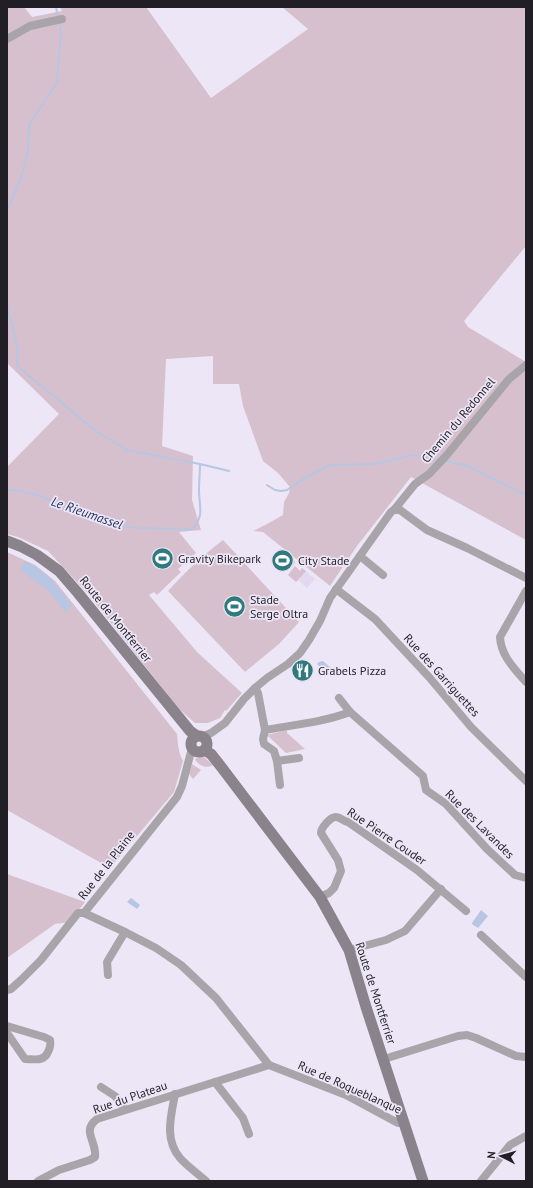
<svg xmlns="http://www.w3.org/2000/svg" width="533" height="1188" viewBox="0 0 533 1188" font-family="'PT Sans',sans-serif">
	<rect width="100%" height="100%" fill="#ece6f7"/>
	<!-- built -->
	<path fill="#e2d9f1" d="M295 566 300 571 302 568 315 579 307 588 298 580 296 582 288 575Z"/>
	<!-- green -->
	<g fill="#d7c0cd">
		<path d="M7 7H24L32 17 62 11 60 7H146L211 98 308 29 282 7H526V246L464 321 468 327 526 362V540L411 477 357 546 330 586 263 532 253 531 267 524 283 515 284 502 289 493 290 487 278 473 263 461 243 406 239 384H213V356L166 359 162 446 193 456 192 500 201 530 179 532 196 553 178 569 181 572 157 595 154 592 149 595 197 652 242 693 226 711 225 710 220 718 208 723H195L179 709 88 594 48 551 18 537 7 534V467L59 414 7 363Z"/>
		<path d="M223 540 299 622 279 644 245 672 168 591C185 572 203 555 223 540Z"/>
		<path d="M281 549 295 562C294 565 290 570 286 571L272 558C273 554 277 550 281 549Z"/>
		<path d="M7 552 35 565 55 581 177 734C178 743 178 752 183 761L174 792 110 868 7 810Z"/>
		<path d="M295 566 300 571 302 568 306 571 296 582 288 575Z"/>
		<path d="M287 730V733L305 749 286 753 267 735Z"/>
		<path d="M200 757H204L213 765C207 769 198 766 195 759Z"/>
		<path d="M192 764 201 770 193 779 189 774Z"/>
		<path d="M7 874 85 902 70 922 55 924 7 958Z"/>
	</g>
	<!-- water -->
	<g fill="#b7c6e2">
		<path d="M25 561 40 569 50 578 72 605 65 612 49 591 20 570Z"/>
		<path d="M323 661 332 669 327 674 317 664 319 662Z"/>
		<path d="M131 898 140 905 137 909 127 902Z"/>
		<path d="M481 910 488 916 478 928 472 924V923Z"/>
	</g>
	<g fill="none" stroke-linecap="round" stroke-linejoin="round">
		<!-- stream -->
		<g stroke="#b7c6e2" stroke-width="2">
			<path d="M56 7 58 17"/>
			<path d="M7 210 21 178 28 152 29 125 57 83 61 32 59 22"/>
			<path d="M7 306 17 345V366L96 431 127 450 200 464"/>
			<path d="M444 461 465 465 526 495"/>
			<path d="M267 485 275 490 281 491 287 490 298 482 329 465 375 464 414 455 440 460"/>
			<path d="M7 490 20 491 38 495 70 509 107 522 134 528 192 529C205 516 199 506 199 490 199 482 200 473 200 464L229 471"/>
		</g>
		<!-- street -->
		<g stroke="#a9a4aa" stroke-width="8">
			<path d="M7 39 30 26 62 19"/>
			<path d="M394 510H400L427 530 467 548 526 578"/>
			<path d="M360 556 383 575"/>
			<path d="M336 589 375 619 429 677 471 727 526 781"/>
			<path d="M526 591 500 637C501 656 514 668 526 682"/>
			<path d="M255 688 258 693 265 730 263 739 264 744 274 751 277 761 280 785"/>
			<path d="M339 698 350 712 423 776 426 790 446 804 487 849 515 875 526 878"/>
			<path d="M265 730C293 725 324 722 350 712"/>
			<path d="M202 737 211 733 225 723 244 699 255 688 267 678 288 664 300 653 309 640 320 621 330 598 391 512 394 510 415 484 429 474 446 456 509 379 526 365"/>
			<path d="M277 761 299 758"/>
			<path d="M320 897 329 893 334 888 341 871 338 860 321 833C321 828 330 817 336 817 339 817 344 821 348 822L417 870 466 911"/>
			<path d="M84 913 177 797 182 786 192 748"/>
			<path d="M481 935 526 977"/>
			<path d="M349 950 386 940 405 931 441 889"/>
			<path d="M108 975 107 962 125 932"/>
			<path d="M7 990 11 989 21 980 41 960 78 913H84L125 932 156 948 181 965 216 998 269 1065 346 1095 398 1123 403 1122"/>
			<path d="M7 1026 44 1037 50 1040C51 1044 50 1048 48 1052 44 1062 34 1059 25 1059L7 1033"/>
			<path d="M384 1059 458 1036 467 1035 476 1038 516 1056 526 1057"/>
			<path d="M215 1082 243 1118 249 1134"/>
			<path d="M101 1087 115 1096 125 1109"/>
			<path d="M175 1094C171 1116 164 1139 180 1158 187 1166 197 1173 206 1181"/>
			<path d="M38 1181 59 1170 90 1160 95 1157C97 1141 81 1131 97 1119L269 1065"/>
			<path d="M481 1181 510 1145 526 1136"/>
		</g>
		<!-- secondary -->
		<g stroke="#8a838b" stroke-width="11">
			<path d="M7 541 20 546 37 555 59 571 78 593 190 731 197 736"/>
			<circle cx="199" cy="744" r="8"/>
			<path d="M204 750 211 754 219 764 320 897 349 950 366 1007 423 1181"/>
		</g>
	</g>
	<!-- icons -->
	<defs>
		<symbol id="stadium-disc" viewBox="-11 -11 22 22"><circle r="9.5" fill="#30797f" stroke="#ece6f7"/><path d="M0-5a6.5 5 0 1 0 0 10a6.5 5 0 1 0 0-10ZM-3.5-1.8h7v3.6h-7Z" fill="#fff"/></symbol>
		<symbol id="restaurant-disc" viewBox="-11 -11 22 22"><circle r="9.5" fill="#30797f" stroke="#ece6f7"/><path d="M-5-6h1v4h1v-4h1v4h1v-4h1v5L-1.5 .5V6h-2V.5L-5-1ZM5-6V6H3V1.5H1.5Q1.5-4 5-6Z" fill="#fff"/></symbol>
	</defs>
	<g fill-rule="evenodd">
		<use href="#stadium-disc" x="150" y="546" width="25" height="25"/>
		<use href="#stadium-disc" x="270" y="548" width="25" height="25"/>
		<use href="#stadium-disc" x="222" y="594" width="25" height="25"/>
		<use href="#restaurant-disc" x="290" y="658" width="25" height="25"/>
	</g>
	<g text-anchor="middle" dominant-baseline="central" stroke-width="3.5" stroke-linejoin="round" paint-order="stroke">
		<!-- street labels -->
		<g font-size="12" fill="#211f25" stroke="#ece6f7">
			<text transform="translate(458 420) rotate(-50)">Chemin du Redonnel</text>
			<text transform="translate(116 619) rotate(51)">Route de Montferrier</text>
			<text transform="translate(442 675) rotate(48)">Rue des Garriguettes</text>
			<text transform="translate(480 824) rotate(45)">Rue des Lavandes</text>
			<text transform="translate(387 836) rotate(34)">Rue Pierre Couder</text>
			<text transform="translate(106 865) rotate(-52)">Rue de la Plaine</text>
			<text transform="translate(376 993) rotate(72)">Route de Montferrier</text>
			<text transform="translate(350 1087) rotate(24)">Rue de Roqueblanque</text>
			<text transform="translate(130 1097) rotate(-19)">Rue du Plateau</text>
		</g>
		<!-- poi labels -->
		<g font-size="12" fill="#211f25" stroke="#ece6f7" text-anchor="start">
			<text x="178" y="558">Gravity Bikepark</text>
			<text x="298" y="560">City Stade</text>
			<text x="250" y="599">Stade<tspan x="250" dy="14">Serge Oltra</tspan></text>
			<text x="318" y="670">Grabels Pizza</text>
		</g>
		<!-- water labels -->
		<g font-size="13" font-style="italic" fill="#20335a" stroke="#ece6f7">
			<text transform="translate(87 513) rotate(19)">Le Rieumassel</text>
		</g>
	</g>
	<!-- border -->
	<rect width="533" height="1188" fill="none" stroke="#211f25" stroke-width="16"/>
	<!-- north arrow -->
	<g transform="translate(501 1156) rotate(276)" stroke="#ece6f7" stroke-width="3" paint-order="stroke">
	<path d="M0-3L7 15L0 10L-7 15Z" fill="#211f25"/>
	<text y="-6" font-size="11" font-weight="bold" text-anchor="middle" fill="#211f25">N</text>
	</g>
</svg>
